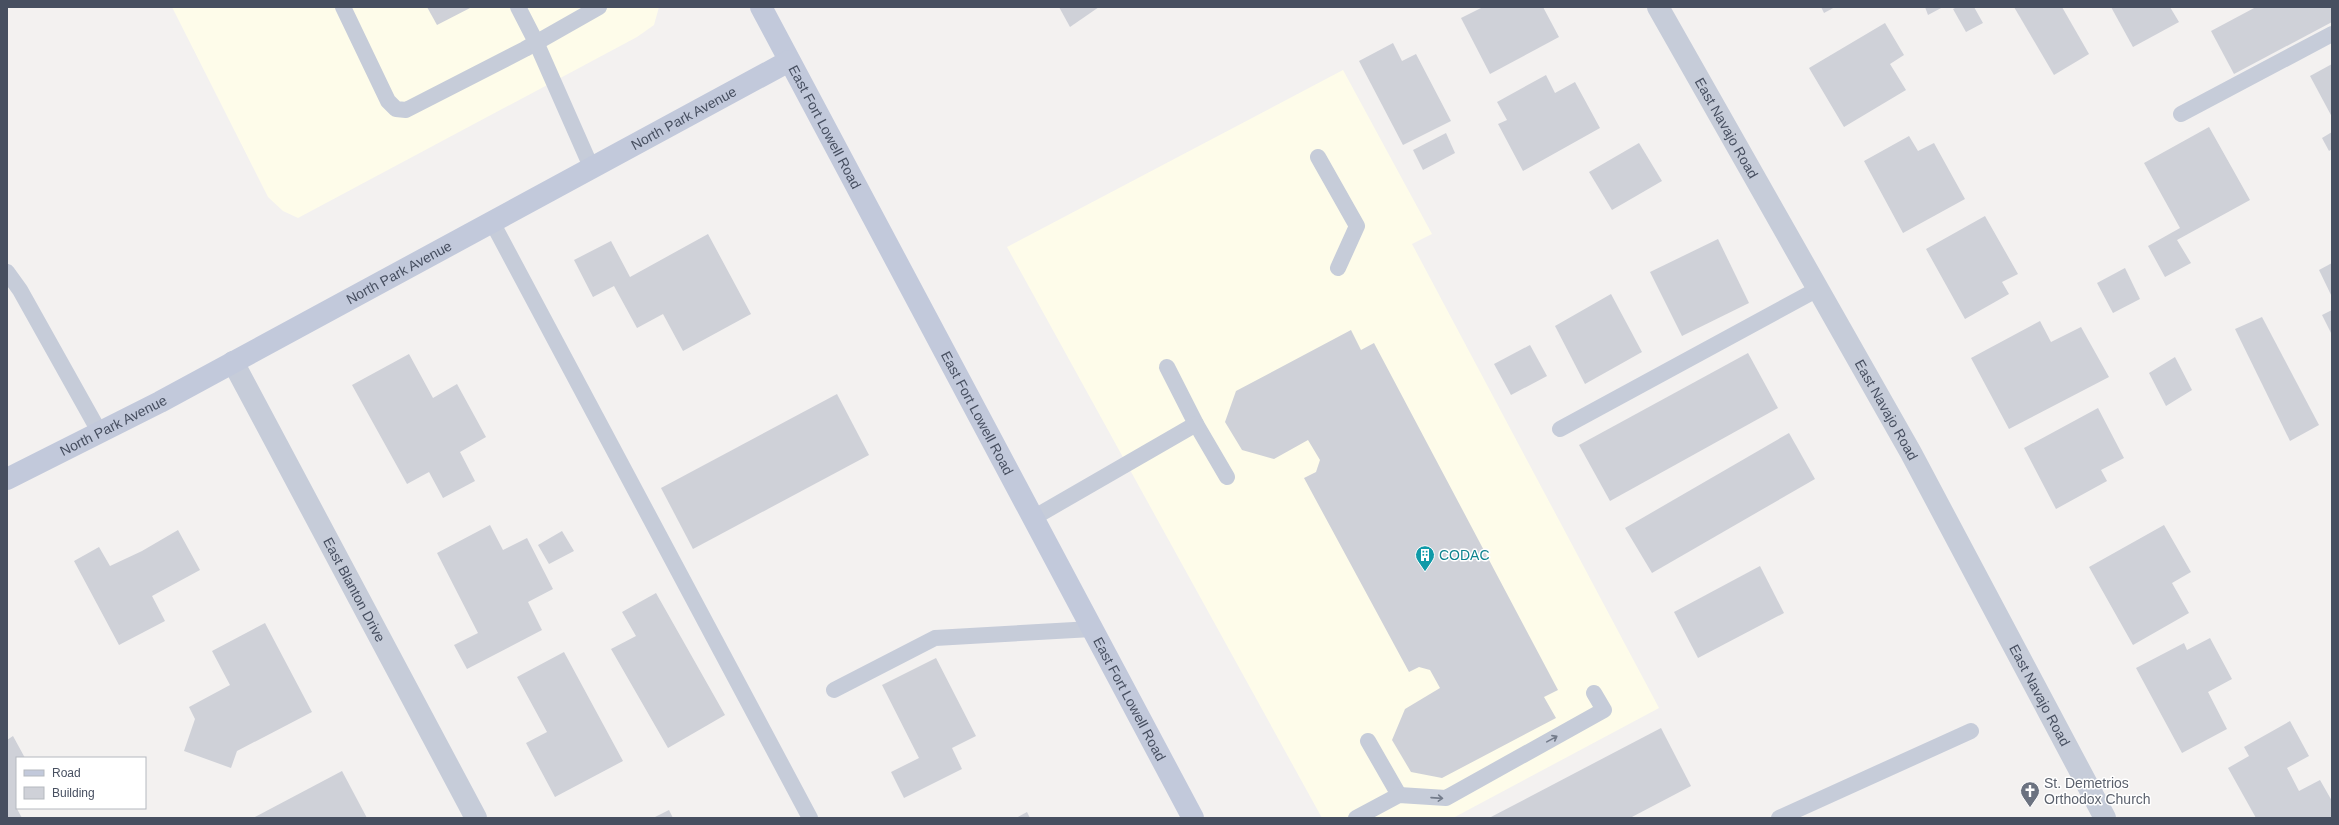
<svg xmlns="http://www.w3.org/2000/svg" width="2339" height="825" viewBox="0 0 2339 825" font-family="Helvetica,sans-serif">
	<rect width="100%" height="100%" fill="#f3f1f0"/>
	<!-- commercial -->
	<g fill="#fefcea">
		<path d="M172 7H659L654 25 637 37 298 218 283 211 268 197Z"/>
		<path d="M1343 70 1432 234 1412 244 1659 708 1453 818H1322L1007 247Z"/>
	</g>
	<!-- building -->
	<g fill="#cfd1d8">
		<path d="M427 7H472L437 25Z"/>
		<path d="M1059 7H1099L1070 27Z"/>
		<path d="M1483 7H1543L1559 37 1490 74 1461 18Z"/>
		<path d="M1821 7H1835L1824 13Z"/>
		<path d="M1925 7H1943L1928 15Z"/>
		<path d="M1957 7H1974L1983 23 1966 32 1953 9Z"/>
		<path d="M2014 7H2062L2089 54 2054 75Z"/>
		<path d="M2111 7H2170L2179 22 2133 47Z"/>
		<path d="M2256 7H2332V22L2234 74 2211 31Z"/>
		<path d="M1885 23 1904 55 1890 64 1906 90 1844 127 1809 68Z"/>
		<path d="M1393 43 1402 61 1416 54 1451 121 1403 145 1359 61Z"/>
		<path d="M2332 64V117L2310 76Z"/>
		<path d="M1546 75 1555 93 1575 82 1600 128 1523 171 1498 124 1507 120 1497 102Z"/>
		<path d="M2209 127 2250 200 2177 240 2191 263 2165 277 2148 246 2180 228 2144 163Z"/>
		<path d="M2332 132V149L2329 151 2322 138Z"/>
		<path d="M1446 133 1455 153 1423 170 1413 150Z"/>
		<path d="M1909 136 1918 151 1934 143 1965 199 1903 233 1864 161Z"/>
		<path d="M1639 143 1662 181 1612 210 1589 172Z"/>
		<path d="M1985 216 2018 274 2002 282 2009 294 1965 319 1926 249Z"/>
		<path d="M708 234 751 314 683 351 663 314 637 328 614 286 593 297 574 260 611 241 630 277Z"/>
		<path d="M1718 239 1749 303 1682 336 1650 272Z"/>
		<path d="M2332 263V297L2319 270Z"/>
		<path d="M2125 268 2140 299 2113 313 2097 283Z"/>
		<path d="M1611 294 1642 352 1585 384 1555 326Z"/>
		<path d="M2332 310V335L2322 315Z"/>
		<path d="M2262 317 2319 425 2290 441 2235 329Z"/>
		<path d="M2040 321 2051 342 2081 327 2109 377 2009 429 1971 358Z"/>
		<path d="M1351 330 1361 350 1374 343 1558 690 1544 697 1556 718 1442 778 1411 772 1392 740 1405 709 1440 688 1430 670 1419 667 1409 672 1304 478 1316 472 1320 460 1308 440 1274 459 1242 450 1225 422 1236 391Z"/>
		<path d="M1530 345 1547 376 1511 395 1494 364Z"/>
		<path d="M1748 353 1778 408 1610 501 1579 445Z"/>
		<path d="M409 354 433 398 457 384 486 437 460 452 475 481 443 498 429 472 407 484 352 385Z"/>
		<path d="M2175 357 2192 390 2166 406 2149 373Z"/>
		<path d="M837 394 869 455 693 549 661 488Z"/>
		<path d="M2098 408 2124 458 2101 470 2107 481 2056 509 2024 448Z"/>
		<path d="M1789 433 1815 479 1652 573 1625 528Z"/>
		<path d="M490 525 503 550 527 538 553 589 528 602 542 630 467 669 454 645 478 633 437 553Z"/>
		<path d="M2164 525 2191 572 2172 583 2189 613 2133 645 2089 567Z"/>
		<path d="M178 530 200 570 152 596 165 621 119 645 74 561 99 547 110 566 142 551Z"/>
		<path d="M562 531 574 551 549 564 538 545Z"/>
		<path d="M1760 566 1784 613 1698 658 1674 612Z"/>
		<path d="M656 593 725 715 668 748 611 649 636 636 622 612Z"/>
		<path d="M265 623 312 712 237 751 231 768 184 751 195 719 189 707 230 685 212 651Z"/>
		<path d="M2210 638 2232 679 2208 692 2227 729 2182 753 2136 668 2184 643 2187 650Z"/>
		<path d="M564 652 623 761 555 797 526 743 547 732 517 677Z"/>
		<path d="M936 658 976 736 952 748 962 769 904 798 891 772 919 758 882 685Z"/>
		<path d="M2290 721 2309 756 2287 768 2299 791 2320 780 2332 801V818H2256L2228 768 2249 756 2244 747Z"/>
		<path d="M1661 728 1691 786 1630 818H1489Z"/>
		<path d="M13 736 25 758H17L16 807 22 818H7V740Z"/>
		<path d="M342 771 367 818H253Z"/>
		<path d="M669 810 673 818H653Z"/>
		<path d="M1027 812 1030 818H1016Z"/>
	</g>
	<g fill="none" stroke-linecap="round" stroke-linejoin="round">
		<!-- lane -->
		<g stroke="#c6ccd9" stroke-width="16">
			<path d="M343 7 388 101 396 109 406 110 525 49 599 7"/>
			<path d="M518 7 536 42 592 169"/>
			<path d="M2181 114 2332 34"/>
			<path d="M1318 157 1357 226 1338 268"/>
			<path d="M492 222 810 818"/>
			<path d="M7 272 20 290 100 433"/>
			<path d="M1167 367 1196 424"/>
			<path d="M1560 429 1818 289"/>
			<path d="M1033 518 1196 424 1227 477"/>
			<path d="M834 690 935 638 1092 629"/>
			<path d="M1368 741 1399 795"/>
			<path d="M1356 818 1399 795 1446 798 1604 710 1594 693"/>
			<path d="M1779 818 1971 731"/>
		</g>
		<!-- street -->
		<g stroke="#c6ccd9" stroke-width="22">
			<path id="s1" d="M1658 7 1911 453 2105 818"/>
			<path id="s2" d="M233 362 476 818"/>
		</g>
		<!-- secondary -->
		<g stroke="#c2c9db" stroke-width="22">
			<path id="s3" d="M761 7 1193 818"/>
			<path id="s4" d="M7 479 160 402 789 61"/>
		</g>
	</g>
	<!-- one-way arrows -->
	<defs><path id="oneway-shaft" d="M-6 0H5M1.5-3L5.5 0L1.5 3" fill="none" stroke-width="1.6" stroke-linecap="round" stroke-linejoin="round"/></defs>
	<g stroke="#737b8a">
		<use href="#oneway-shaft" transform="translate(1552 739) rotate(-29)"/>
		<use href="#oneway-shaft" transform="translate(1437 798) rotate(4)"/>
	</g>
	<!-- icons -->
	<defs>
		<symbol id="building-pin" viewBox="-11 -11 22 30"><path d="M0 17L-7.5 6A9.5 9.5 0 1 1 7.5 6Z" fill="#0f9aa8" stroke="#fff"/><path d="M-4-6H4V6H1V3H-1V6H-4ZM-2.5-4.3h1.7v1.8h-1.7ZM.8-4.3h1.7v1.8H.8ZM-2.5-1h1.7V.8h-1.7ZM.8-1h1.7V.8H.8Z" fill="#fff"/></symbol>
		<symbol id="church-pin" viewBox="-11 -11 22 30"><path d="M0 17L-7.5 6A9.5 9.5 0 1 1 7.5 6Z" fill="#6b7280" stroke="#fff"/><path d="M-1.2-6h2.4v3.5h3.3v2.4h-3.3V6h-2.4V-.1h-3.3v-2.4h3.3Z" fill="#fff"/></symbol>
	</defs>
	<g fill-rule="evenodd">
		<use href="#building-pin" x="1414" y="544" width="22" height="30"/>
		<use href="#church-pin" x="2019" y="780" width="22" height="30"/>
	</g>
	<g text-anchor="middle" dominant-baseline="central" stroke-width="3" stroke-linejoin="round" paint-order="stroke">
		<!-- street labels -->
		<g font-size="14" fill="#474f60" stroke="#fff">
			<text stroke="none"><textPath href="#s4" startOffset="767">North Park Avenue</textPath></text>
			<text stroke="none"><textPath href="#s3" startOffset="136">East Fort Lowell Road</textPath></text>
			<text stroke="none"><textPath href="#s1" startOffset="139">East Navajo Road</textPath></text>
			<text stroke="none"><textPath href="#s4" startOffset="443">North Park Avenue</textPath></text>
			<text stroke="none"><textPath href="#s1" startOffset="463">East Navajo Road</textPath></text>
			<text stroke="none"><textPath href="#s3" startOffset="460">East Fort Lowell Road</textPath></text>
			<text stroke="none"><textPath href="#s4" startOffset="119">North Park Avenue</textPath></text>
			<text stroke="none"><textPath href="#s2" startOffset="258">East Blanton Drive</textPath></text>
			<text stroke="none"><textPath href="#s1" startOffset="787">East Navajo Road</textPath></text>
			<text stroke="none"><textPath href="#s3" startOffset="784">East Fort Lowell Road</textPath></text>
		</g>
		<!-- culture labels -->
		<g font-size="14" fill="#0d838f" stroke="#fff" text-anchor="start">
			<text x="1439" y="555">CODAC</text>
		</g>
		<!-- worship labels -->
		<g font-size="14" fill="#5b616d" stroke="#fff" text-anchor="start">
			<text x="2044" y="783">St. Demetrios<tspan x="2044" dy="16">Orthodox Church</tspan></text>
		</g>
	</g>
	<!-- border -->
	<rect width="2339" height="825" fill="none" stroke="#474f60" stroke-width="16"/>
	<!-- legend -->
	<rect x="16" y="757" width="130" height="52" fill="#ffffff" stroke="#b5b9bf"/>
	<rect x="24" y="770" width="20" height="6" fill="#c2c9db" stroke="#b5b9bf"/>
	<text x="52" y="777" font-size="12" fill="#474f60">Road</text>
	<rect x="24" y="787" width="20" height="12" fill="#cfd1d8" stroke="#b5b9bf"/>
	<text x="52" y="797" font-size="12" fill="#474f60">Building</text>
</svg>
